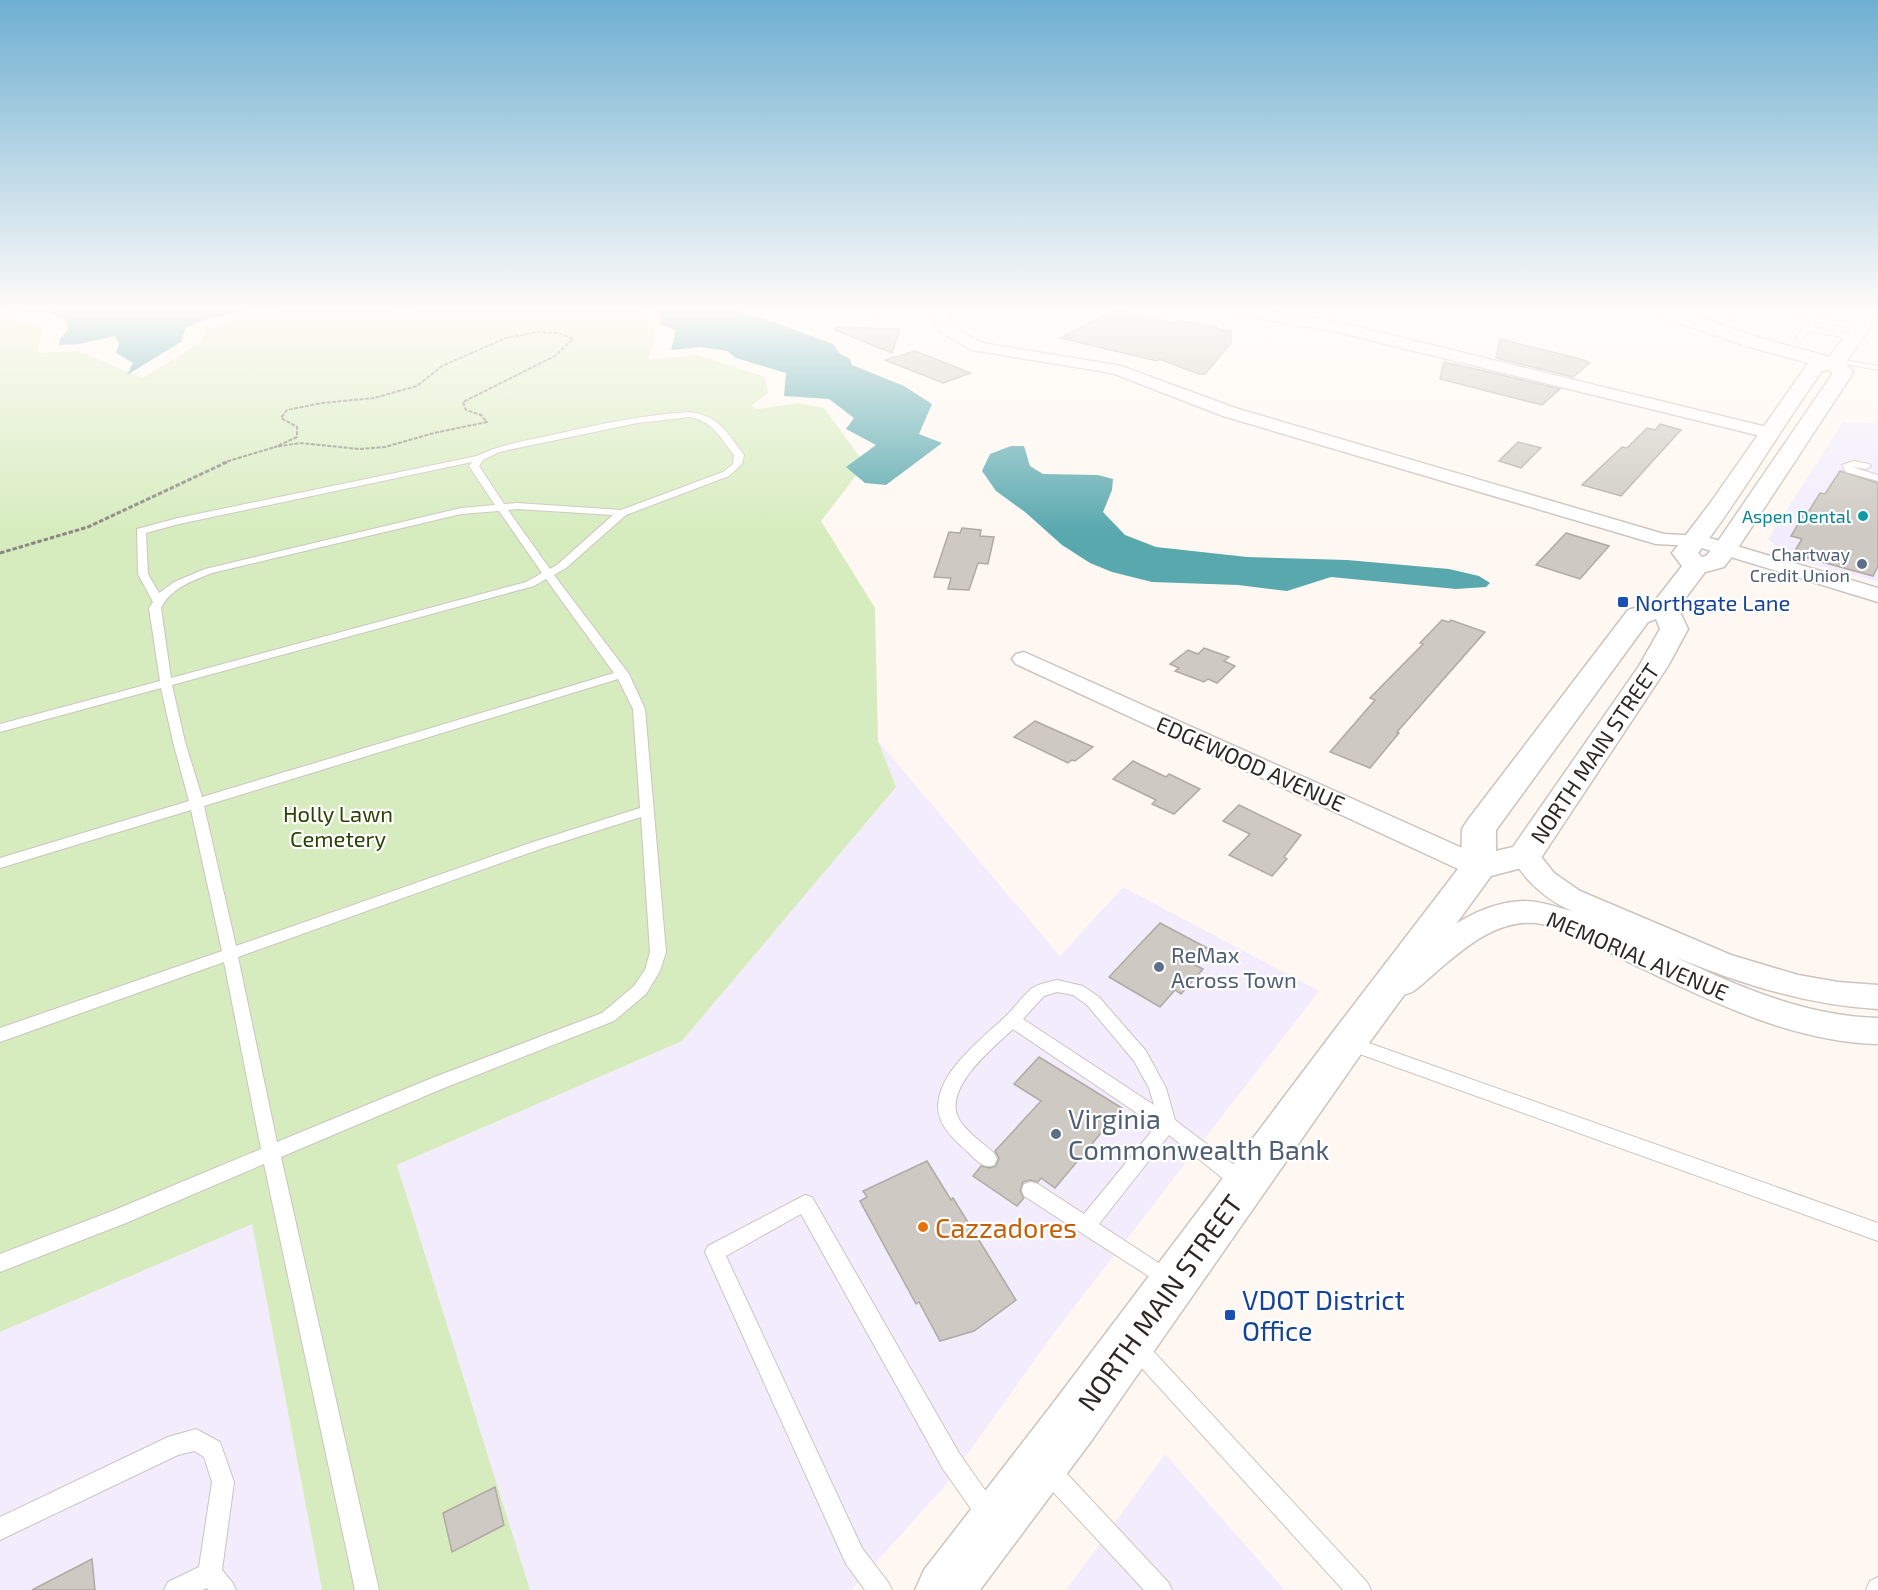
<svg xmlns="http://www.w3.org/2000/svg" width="1878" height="1590" viewBox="0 0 1878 1590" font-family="'Exo 2',sans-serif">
	<rect width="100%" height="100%" fill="#fff8f2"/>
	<!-- commercial -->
	<g fill="#f3ecfd">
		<path d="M1843 422 1878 423V582L1787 557 1768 539Z"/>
		<path d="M878 741 1060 956 1123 887 1319 991 1054 1333 944 1487 851 1590H530L397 1165 682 1041 896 787Z"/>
		<path d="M252 1223 322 1590H0V1332Z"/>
		<path d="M1165 1454 1285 1590H1066Z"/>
	</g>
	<!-- green -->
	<path fill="#d6ecbe" d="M287 310H387L415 314 414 310H644L656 333 648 360 697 355 765 377 768 393 751 406 758 409 798 403 824 408 865 464 821 521 875 608 878 741 896 787 682 1041 397 1165 530 1590H322L252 1224 0 1332V317L44 325 37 353 78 351 143 378 202 341 206 328 256 314Z"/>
	<!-- water -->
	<g fill="#58a8ae">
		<path d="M0 310H246L209 319 186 327 181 342 127 375 133 363 116 353 119 343 115 336 79 344 59 345 60 339 68 329 65 320 46 312Z"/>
		<path d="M661 310H739L738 312 765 319 833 344 840 354 849 358 852 365 904 386 932 404 919 434 942 443 886 485 865 483 846 467 876 445 846 429 854 418 829 399 784 396 786 373 736 358 727 351 700 347 671 350 676 330 660 324Z"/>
		<path d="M1011 446H1024L1030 466 1043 474 1098 475 1113 479 1112 490 1103 512 1125 535 1156 547 1247 557 1347 560 1449 569 1479 576 1490 583 1486 587 1456 589 1331 577 1287 591 1238 585 1152 582 1112 572 1090 563 1062 545 1025 512 996 491 982 471 990 454Z"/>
	</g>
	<!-- building -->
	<g fill="#cec9c2" stroke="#afaaa4" stroke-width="1.5">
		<path d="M1115 310H1124L1173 323 1176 320 1218 327 1217 329 1231 331V343L1205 374H1199L1159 359 1157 361 1060 338Z"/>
		<path d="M836 327 900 329 892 353 835 330Z"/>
		<path d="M1500 339 1584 360 1590 363 1573 377 1496 358Z"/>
		<path d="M915 351 971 373 943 383 885 360Z"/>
		<path d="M1444 362 1493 373 1560 389 1542 405 1440 379Z"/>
		<path d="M1660 424 1681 430 1621 496 1582 485 1622 447 1627 448 1647 428 1655 430Z"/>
		<path d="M1518 442 1541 448 1521 468 1499 461Z"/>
		<path d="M1840 471 1878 483V566L1873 576 1793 554 1802 539 1791 536 1804 514H1807L1820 493 1825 494Z"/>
		<path d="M962 528 981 530 980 536 994 537 988 564 978 563 969 590 948 589 951 578 934 577 949 532 960 533Z"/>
		<path d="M1566 533 1609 546 1580 579 1536 565Z"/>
		<path d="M1442 620 1449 622 1451 620 1485 632 1397 732 1399 733 1370 768 1330 752 1375 700 1370 698 1423 644 1420 643Z"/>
		<path d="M1204 648 1229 657 1224 661 1235 666 1217 683 1208 679 1204 682 1175 671 1179 668 1170 664 1188 650 1198 654Z"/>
		<path d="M1035 721 1093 747 1075 761 1072 760 1068 763 1014 737Z"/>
		<path d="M1133 761 1166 777 1169 774 1200 789 1174 814 1152 804 1156 800 1113 779Z"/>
		<path d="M1239 805 1301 835 1284 857 1287 859 1272 876 1229 855 1250 834 1223 821Z"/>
		<path d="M1160 923 1209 949 1195 965 1203 969 1181 994 1175 990 1160 1007 1109 977Z"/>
		<path d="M1039 1057 1122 1108 1055 1188 1041 1178 1038 1182 1030 1180 1023 1182 1020 1191 1024 1198 1017 1206 973 1176 981 1166 990 1168 996 1166 999 1158 995 1151 1041 1101 1014 1084Z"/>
		<path d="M927 1161 951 1200 953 1198 1016 1300 974 1331 940 1341 919 1302 916 1304 860 1201 867 1197 863 1191Z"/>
		<path d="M495 1487 504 1525 452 1552 443 1513Z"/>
		<path d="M92 1559 95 1590H32Z"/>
	</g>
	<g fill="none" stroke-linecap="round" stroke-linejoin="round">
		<defs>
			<g id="service">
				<path d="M1744 310H1755L1725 322 1688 314 1692 312 1724 318Z"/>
				<path d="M1766 310H1782L1865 327 1861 329 1818 322 1814 327 1858 337 1854 339 1811 331 1798 342 1794 340 1811 320Z"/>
				<path d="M1820 310H1836L1871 318 1867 320Z"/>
				<path d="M1834 358 1878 366V370L1834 362Z"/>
				<path d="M690 412C721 417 726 432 744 455L742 464 729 476 626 515 566 568 554 575 629 674 645 709 666 952 660 971 646 994 614 1021 444 1088 281 1157 379 1590H355L264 1164 126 1223 0 1272V1254L112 1211 261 1149 224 962 0 1042V1028L222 951 191 810 0 868V858L189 801 173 742 161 688 0 732V724L160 681 149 608 153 602 138 574 137 529 178 518 477 456C499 445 524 441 548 436 595 425 642 415 690 412ZM690 417C713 421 721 439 734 455L733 464 723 472 621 510 517 503 504 504 479 466 483 460 499 452 637 423ZM472 462 469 466 495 505 461 508 205 569 174 582 159 593 148 574 146 533 179 524ZM517 509 613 515 558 564 550 569 508 510ZM499 511 542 573 526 582 171 678 161 608C171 588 192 581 212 573L461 514ZM546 579 614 673 202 797 185 742 172 685 534 586ZM618 679 633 709 640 808 533 842 236 946 204 806ZM641 817 650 952 645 970 634 986 602 1013 432 1078 277 1142 238 957 543 848Z"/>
				<path d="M1853 461 1869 464 1871 466 1866 469 1852 467 1878 475V481L1846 472 1842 465Z"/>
				<path d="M1057 980 1083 986 1099 997 1146 1051 1166 1088 1175 1120 1250 1177 1252 1183 1250 1189 1243 1191 1236 1189 1169 1135 1099 1224 1174 1273 1177 1279 1174 1285 1167 1288 1024 1196 1022 1190 1024 1184 1031 1182 1038 1184 1084 1214 1156 1126 1013 1029C993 1048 940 1090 960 1121 969 1134 983 1143 994 1153L997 1159 994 1165C983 1169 976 1160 968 1152 955 1141 938 1125 938 1107 938 1071 982 1039 1006 1016 1014 1008 1022 997 1031 989 1037 984 1049 982 1057 980ZM1057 992 1073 995 1087 1005 1134 1061 1149 1088 1154 1105 1023 1019 1044 996Z"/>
				<path d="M1349 1036 1878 1223V1241L1343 1048 1341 1043 1343 1038Z"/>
				<path d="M805 1195 812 1197 959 1453 997 1507 1000 1515 997 1523 989 1526 981 1523 943 1469 801 1214 726 1256 862 1548 888 1582 892 1590H865L846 1564 705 1252 708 1246Z"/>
				<path d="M1135 1336 1142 1339 1367 1582 1371 1590H1343L1128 1353 1125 1346 1128 1339Z"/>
				<path d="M196 1429 220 1442 234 1482 222 1570 232 1582 236 1590H208L207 1588 202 1590H164L168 1582 199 1567 212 1482 204 1457 194 1451 178 1455 0 1540V1517L168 1437Z"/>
				<path d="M1049 1460 1057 1463 1168 1582 1172 1590H1144L1041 1479 1038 1471 1041 1463Z"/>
				<path d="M1878 1577V1590H1866L1870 1581Z"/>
			</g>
			<g id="minor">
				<path d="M871 310H886L881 317 876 318 869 314Z"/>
				<path d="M927 310 946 311 952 326 982 343 1121 366 1235 408 1664 534 1703 536 1878 588V602L1695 546 1656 544 1223 416 1112 373 972 350 940 331 934 316Z"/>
				<path d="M1225 310H1260L1333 321 1775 429 1778 433 1775 437 1769 438 1333 331 1232 314Z"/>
				<path d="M1024 652 1489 860 1493 867 1489 874 1479 877 1469 874 1016 664 1012 659 1016 654Z"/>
				<path d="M1525 846 1535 849 1554 873 1580 891 1731 955 1798 975 1838 982 1878 985V1009C1806 1005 1742 984 1675 957 1740 987 1805 1016 1878 1018V1044C1789 1042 1708 999 1628 962 1600 948 1568 927 1536 923 1497 919 1464 948 1436 972 1429 978 1420 987 1412 992 1404 996 1398 994 1390 991L1385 983 1390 975C1428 944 1471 902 1524 901 1541 901 1557 907 1574 912 1545 899 1527 883 1511 856L1515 849Z"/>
			</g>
			<path id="tertiary" d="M1651 310H1678L1760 338 1841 360 1844 364 1841 368 1834 370 1746 346 1654 314Z"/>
			<path id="primary" d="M1864 310H1878V316L1845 363 1853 372 1851 376 1734 554 1724 567 1705 572 1678 608 1688 629 1668 666 1537 864 1491 876 1361 1054 1092 1440 980 1590H915L924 1570 1054 1402 1333 1032 1461 865 1462 829 1467 821 1628 610 1654 602 1682 566 1672 553 1676 548 1711 502 1809 362 1828 359ZM1830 370 1832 373 1831 376 1716 544 1706 556 1702 557 1698 553C1743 495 1779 431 1822 371ZM1656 619 1660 629 1639 666 1513 847 1496 851V830L1648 622Z"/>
		</defs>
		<!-- service casing -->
		<use href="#service" stroke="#cbc4bf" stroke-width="2"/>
		<!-- minor casing -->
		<use href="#minor" stroke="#cbc4bf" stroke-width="3"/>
		<!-- tertiary casing -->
		<use href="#tertiary" stroke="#cbc4bf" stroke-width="3"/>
		<!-- primary casing -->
		<use href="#primary" stroke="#cbc4bf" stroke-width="3"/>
		<!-- path-far1 -->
		<g stroke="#8c8783" stroke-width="2" stroke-dasharray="4 1.5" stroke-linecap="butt">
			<path d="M537 332 558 333 573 339 555 356 463 402 466 410 481 415 487 422 434 433 385 447 359 449 300 443 275 447 297 437V427L281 418 287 410 322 403 374 398 417 386 442 366 506 338Z"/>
			<path d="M222 463 275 447"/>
		</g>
		<!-- path -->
		<path stroke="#8c8783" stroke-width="3" stroke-dasharray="4.5 2" stroke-linecap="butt" d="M0 553 88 527 227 462"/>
		<!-- service -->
		<use href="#service" fill="#fff" fill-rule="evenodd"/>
		<!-- minor -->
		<use href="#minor" fill="#fff" fill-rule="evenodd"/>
		<!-- tertiary -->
		<use href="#tertiary" fill="#fff" fill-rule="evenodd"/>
		<!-- primary -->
		<use href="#primary" fill="#fff" fill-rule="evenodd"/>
	</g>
	<!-- sky -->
	<linearGradient id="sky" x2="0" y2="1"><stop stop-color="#6eafd1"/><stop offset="0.58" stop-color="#fffcf9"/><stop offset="1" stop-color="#fffcf9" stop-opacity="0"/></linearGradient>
	<rect width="1878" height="533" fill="url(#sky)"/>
	<!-- markers -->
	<circle fill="#0f9aa8" stroke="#fff" stroke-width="2" cx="1863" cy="516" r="6"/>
	<g fill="#5c6f8a" stroke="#fff" stroke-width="2">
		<circle cx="1862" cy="564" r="6"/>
		<circle cx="1159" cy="967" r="6"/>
		<circle cx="1056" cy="1134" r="6"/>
	</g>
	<g fill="#1a4fb4" stroke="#fff" stroke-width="2">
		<rect x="1617" y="596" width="12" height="12" rx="3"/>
		<rect x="1224" y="1309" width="12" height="12" rx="3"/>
	</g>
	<circle fill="#e8710a" stroke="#fff" stroke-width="2" cx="923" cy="1227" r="6"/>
	<g text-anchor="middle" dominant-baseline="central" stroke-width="4.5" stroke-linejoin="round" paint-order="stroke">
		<!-- far-culture labels -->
		<g font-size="18" fill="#0d838f" stroke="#fff" text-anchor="end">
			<text x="1851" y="516">Aspen Dental</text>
		</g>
		<!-- far-service labels -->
		<g font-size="18" fill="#4e5e75" stroke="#fff" text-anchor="end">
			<text x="1850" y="554">Chartway<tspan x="1850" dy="21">Credit Union</tspan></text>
		</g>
		<!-- transit labels -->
		<g font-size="22" fill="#164399" stroke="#fff" text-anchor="start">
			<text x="1635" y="602">Northgate Lane</text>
		</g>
		<!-- street labels -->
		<g font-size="22" fill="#2b2826" stroke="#fff">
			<text transform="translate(1594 753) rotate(-56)">NORTH MAIN STREET</text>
			<text transform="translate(1251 763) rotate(24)">EDGEWOOD AVENUE</text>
			<text transform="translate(1638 955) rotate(23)">MEMORIAL AVENUE</text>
		</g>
		<!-- park labels -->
		<g font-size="22" fill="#2c4205" stroke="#fff">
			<text x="338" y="813">Holly Lawn<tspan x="338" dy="25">Cemetery</tspan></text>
		</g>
		<!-- service labels -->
		<g font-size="22" fill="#4e5e75" stroke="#fff" text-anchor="start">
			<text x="1171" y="954">ReMax<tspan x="1171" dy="25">Across Town</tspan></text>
		</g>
		<!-- near-service labels -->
		<g font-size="27" fill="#4e5e75" stroke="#fff" text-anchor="start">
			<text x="1068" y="1118">Virginia<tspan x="1068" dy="31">Commonwealth Bank</tspan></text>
		</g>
		<!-- near-food labels -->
		<g font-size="27" fill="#c56008" stroke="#fff" text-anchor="start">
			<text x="935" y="1227">Cazzadores</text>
		</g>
		<!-- near-transit labels -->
		<g font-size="27" fill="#164399" stroke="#fff" text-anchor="start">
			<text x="1242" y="1299">VDOT District<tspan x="1242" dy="31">Office</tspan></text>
		</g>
		<!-- near-street labels -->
		<g font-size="27" fill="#2b2826" stroke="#fff">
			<text transform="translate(1159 1302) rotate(-54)">NORTH MAIN STREET</text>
		</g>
	</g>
</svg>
